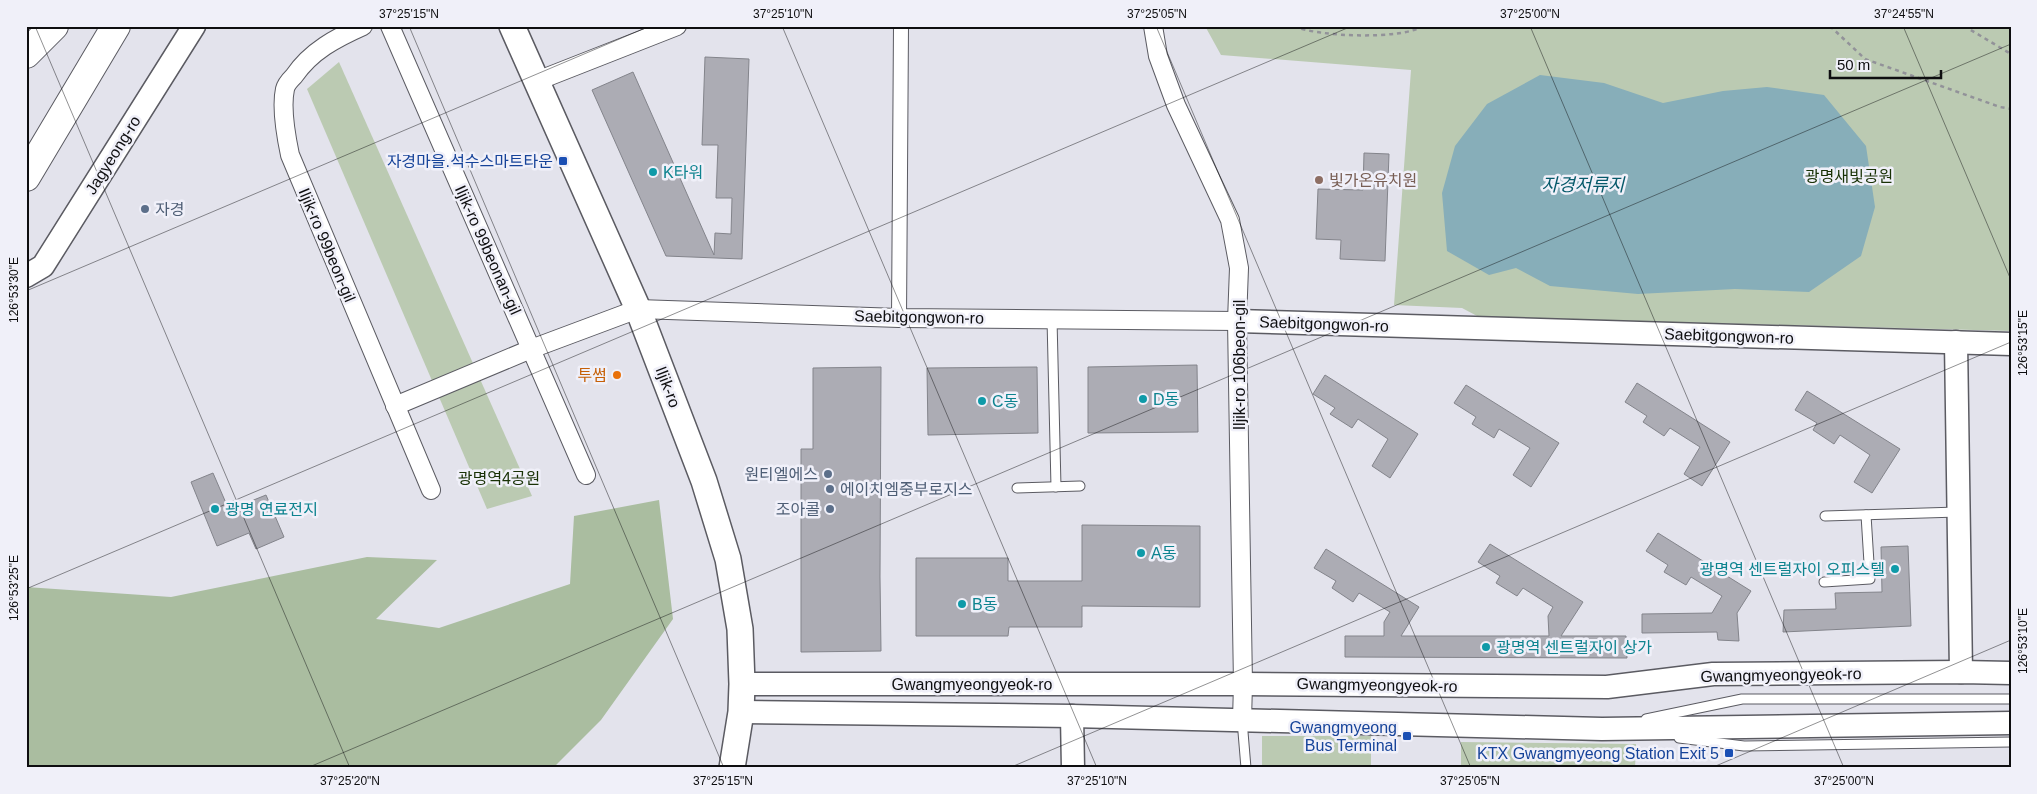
<svg xmlns="http://www.w3.org/2000/svg" width="2037" height="794" viewBox="0 0 2037 794" font-family="Arial,'Noto Sans KR',sans-serif">
	<rect width="100%" height="100%" fill="#e3e3ec"/>
	<!-- green -->
	<g fill="#bbcab2">
		<path d="M1205 26H2011V331L1479 317 1462 308 1394 305 1411 70 1221 55Z"/>
		<path d="M339 62 532 496 487 509 307 89Z"/>
		<rect x="1262" y="736" width="109" height="32"/>
		<path d="M1461 742 1636 744 1635 768H1461Z"/>
	</g>
	<!-- forest -->
	<path fill="#aabda0" d="M659 500 673 619 601 720 553 768H26V587L171 597 367 557 437 560 376 619 439 628 570 584 574 516Z"/>
	<!-- water -->
	<path fill="#87aeb9" d="M1540 75 1604 83 1663 103 1723 91 1767 87 1824 95 1866 146 1875 207 1861 256 1809 292 1735 289 1638 294 1550 286 1516 268 1489 275 1447 251 1442 193 1455 146 1487 104Z"/>
	<!-- building -->
	<g fill="#acacb4" stroke="#83848b">
		<path d="M705 57 749 59 742 259 666 256 592 90 633 72 714 255 715 233 731 234 732 198H716L718 145H702Z"/>
		<path d="M1364 153 1389 154 1385 261 1340 259 1341 240 1316 239 1318 189 1363 190Z"/>
		<path d="M1197 365 1198 432 1088 433V367Z"/>
		<path d="M881 367 880 577 881 651 801 652V449H813V368Z"/>
		<path d="M1037 367 1038 433 928 435 927 368Z"/>
		<path d="M1325 375 1418 434 1390 478 1372 466 1388 439 1358 419 1352 428 1330 414 1335 408 1313 394Z"/>
		<path d="M1637 383 1730 442 1702 486 1684 474 1700 447 1670 428 1664 436 1643 422 1647 416 1625 402Z"/>
		<path d="M1466 385 1559 443 1531 487 1513 475 1530 448 1499 429 1494 438 1472 424 1476 417 1454 403Z"/>
		<path d="M1807 391 1900 449 1872 493 1854 482 1870 455 1840 435 1834 444 1813 430 1817 423 1795 410Z"/>
		<path d="M213 473 229 510 266 495 284 537 256 549 249 533 217 546 191 482Z"/>
		<path d="M1082 525 1200 526V607L1082 606V627H1009L1008 636H916V558H1008V581H1082Z"/>
		<path d="M1658 533 1751 591 1737 613 1739 641 1718 640 1717 632 1642 633V614L1712 613 1722 596 1691 577 1686 585 1664 572 1668 565 1646 551Z"/>
		<path d="M1490 544 1583 602 1561 636H1626L1627 658 1345 657V636H1384V622L1390 612 1359 593 1353 602 1332 588 1336 581 1314 568 1326 549 1419 607 1401 636H1549L1548 616 1553 607 1523 588 1517 596 1496 583 1500 576 1478 562Z"/>
		<path d="M1908 546 1911 626 1783 632 1784 610 1836 609 1835 593 1882 592 1881 547Z"/>
	</g>
	<g fill="none" stroke-linecap="round" stroke-linejoin="round">
		<defs>
			<g id="service">
				<path d="M1052 319 1056 487"/>
				<path d="M1017 488 1080 486"/>
				<path d="M1825 516 1958 512"/>
				<path d="M1824 582 1870 579 1866 515"/>
				<path d="M1646 719 1742 699H2011"/>
				<path d="M1242 720 1246 768"/>
				<path d="M1679 738 1744 746 2011 742"/>
			</g>
			<path id="pedestrian" d="M899 318 901 26"/>
			<g id="minor">
				<path d="M363 26C336 38 311 51 294 76 291 79 286 84 285 89 281 107 286 136 290 155L431 490"/>
				<path d="M390 26 586 475"/>
				<path d="M1153 26 1158 56 1176 105 1230 220 1239 268 1237 321 1243 684 1242 720"/>
				<path d="M537 81 677 26"/>
				<path d="M395 406 531 349 638 309 899 318 1237 321"/>
			</g>
			<g id="tertiary">
				<path d="M26 276 43 266 194 26"/>
				<path d="M1237 321 2011 344"/>
				<path d="M1956 342 1961 672"/>
				<path d="M742 684H1243L1607 687 1713 674 1961 672 2011 673"/>
				<path d="M741 712 1072 716 1602 729 2011 723"/>
				<path d="M1072 716 1073 768"/>
			</g>
			<path id="secondary" d="M512 26 638 309 704 481 728 559 740 629 742 684 741 712 732 768"/>
			<g id="motorway">
				<path d="M26 54 54 26"/>
				<path d="M26 177 116 26"/>
			</g>
		</defs>
		<!-- service casing -->
		<use href="#service" stroke="#5b5b62" stroke-width="11"/>
		<!-- pedestrian casing -->
		<use href="#pedestrian" stroke="#5b5b62" stroke-width="16"/>
		<!-- minor casing -->
		<use href="#minor" stroke="#5b5b62" stroke-width="20"/>
		<!-- tertiary casing -->
		<use href="#tertiary" stroke="#5b5b62" stroke-width="25"/>
		<!-- secondary casing -->
		<use href="#secondary" stroke="#5b5b62" stroke-width="28"/>
		<!-- motorway casing -->
		<use href="#motorway" stroke="#5b5b62" stroke-width="30"/>
		<!-- path -->
		<g stroke="#929299" stroke-width="2.5" stroke-dasharray="4 4" stroke-linecap="butt">
			<path d="M1294 26C1317 37 1402 40 1423 26"/>
			<path d="M1830 26 1865 59 2000 107 2011 109"/>
			<path d="M1964 26 2011 54"/>
		</g>
		<!-- service -->
		<use href="#service" stroke="#fff" stroke-width="9"/>
		<!-- pedestrian -->
		<use href="#pedestrian" stroke="#fff" stroke-width="14"/>
		<!-- minor -->
		<use href="#minor" stroke="#fff" stroke-width="18"/>
		<!-- tertiary -->
		<use href="#tertiary" stroke="#fff" stroke-width="22"/>
		<!-- secondary -->
		<use href="#secondary" stroke="#fff" stroke-width="25"/>
		<!-- motorway -->
		<use href="#motorway" stroke="#fff" stroke-width="28"/>
	</g>
	<!-- ticks -->
	<path fill="none" stroke="#0e0e10" stroke-width="1" stroke-opacity="0.45" d="M35 26 350 768M409 26 724 768M782 26 1097 768M1156 26 1471 768M1530 26 1844 768M1903 26 2011 280M26 291 650 26M26 589 1352 26M307 768 2011 44M1009 768 2011 342M1711 768 2011 640"/>
	<!-- markers -->
	<g fill="#1a4fb4" stroke="#f0f0f9" stroke-width="2">
		<rect x="558" y="156" width="10" height="10" rx="2.5"/>
		<rect x="1402" y="731" width="10" height="10" rx="2.5"/>
		<rect x="1724" y="748" width="10" height="10" rx="2.5"/>
	</g>
	<g fill="#0f9aa8" stroke="#f0f0f9" stroke-width="2">
		<circle cx="653" cy="172" r="5"/>
		<circle cx="1143" cy="399" r="5"/>
		<circle cx="982" cy="401" r="5"/>
		<circle cx="215" cy="509" r="5"/>
		<circle cx="1141" cy="553" r="5"/>
		<circle cx="1895" cy="569" r="5"/>
		<circle cx="962" cy="604" r="5"/>
		<circle cx="1486" cy="647" r="5"/>
	</g>
	<circle fill="#8d6e63" stroke="#f0f0f9" stroke-width="2" cx="1319" cy="180" r="5"/>
	<g fill="#5c6f8a" stroke="#f0f0f9" stroke-width="2">
		<circle cx="145" cy="209" r="5"/>
		<circle cx="828" cy="474" r="5"/>
		<circle cx="830" cy="489" r="5"/>
		<circle cx="830" cy="509" r="5"/>
	</g>
	<circle fill="#e8710a" stroke="#f0f0f9" stroke-width="2" cx="617" cy="375" r="5"/>
	<g text-anchor="middle" dominant-baseline="central" stroke-width="5" stroke-linejoin="round" paint-order="stroke">
		<!-- street labels -->
		<g font-size="16" fill="#0e0e10" stroke="#f0f0f9">
			<text transform="translate(113 155) rotate(-58)">Jagyeong-ro</text>
			<text transform="translate(327 245) rotate(67)">Iljik-ro 99beon-gil</text>
			<text transform="translate(488 250) rotate(66)">Iljik-ro 99beonan-gil</text>
			<text transform="translate(919 317) rotate(1)">Saebitgongwon-ro</text>
			<text transform="translate(1324 324) rotate(2)">Saebitgongwon-ro</text>
			<text transform="translate(1729 336) rotate(2)">Saebitgongwon-ro</text>
			<text transform="translate(1239 365) rotate(-90)">Iljik-ro 106beon-gil</text>
			<text transform="translate(668 387) rotate(69)">Iljik-ro</text>
			<text transform="translate(1781 675) rotate(-1)">Gwangmyeongyeok-ro</text>
			<text x="972" y="684">Gwangmyeongyeok-ro</text>
			<text transform="translate(1377 685) rotate(1)">Gwangmyeongyeok-ro</text>
		</g>
		<!-- transit labels -->
		<g font-size="16" fill="#164399" stroke="#f0f0f9" text-anchor="end">
			<text x="553" y="161">자경마을.석수스마트타운</text>
			<text x="1397" y="727">Gwangmyeong<tspan x="1397" dy="18">Bus Terminal</tspan></text>
			<text x="1719" y="753">KTX Gwangmyeong Station Exit 5</text>
		</g>
		<!-- culture labels -->
		<g font-size="16" fill="#0d838f" stroke="#f0f0f9" text-anchor="start">
			<text x="663" y="172">K타워</text>
			<text x="1153" y="399">D동</text>
			<text x="992" y="401">C동</text>
			<text x="225" y="509">광명 연료전지</text>
			<text x="1151" y="553">A동</text>
			<text x="1885" y="569" text-anchor="end">광명역 센트럴자이 오피스텔</text>
			<text x="972" y="604">B동</text>
			<text x="1496" y="647">광명역 센트럴자이 상가</text>
		</g>
		<!-- park labels -->
		<g font-size="16" fill="#193206" stroke="#f0f0f9">
			<text x="1849" y="176">광명새빛공원</text>
			<text x="499" y="478">광명역4공원</text>
		</g>
		<!-- education labels -->
		<g font-size="16" fill="#785e54" stroke="#f0f0f9" text-anchor="start">
			<text x="1329" y="180">빛가온유치원</text>
		</g>
		<!-- service labels -->
		<g font-size="16" fill="#4e5e75" stroke="#f0f0f9" text-anchor="start">
			<text x="155" y="209">자경</text>
			<text x="818" y="474" text-anchor="end">원티엘에스</text>
			<text x="840" y="489">에이치엠중부로지스</text>
			<text x="820" y="509" text-anchor="end">조아콜</text>
		</g>
		<!-- food labels -->
		<g font-size="16" fill="#c56008" stroke="#f0f0f9" text-anchor="end">
			<text x="607" y="375">투썸</text>
		</g>
		<!-- water labels -->
		<g font-size="18" font-style="italic" fill="#06596a" stroke="#f0f0f9">
			<text x="1583" y="185">자경저류지</text>
		</g>
	</g>
	<!-- border -->
	<rect width="2037" height="794" fill="none" stroke="#f0f0f9" stroke-width="55"/>
	<!-- scale -->
	<path d="M1830 70v8h111v-8" fill="none" stroke="#0e0e10" stroke-width="2.5"/>
	<text x="1837" y="70" font-size="15" fill="#0e0e10" stroke="#f0f0f9" stroke-width="4" paint-order="stroke">50 m</text>
	<rect x="28" y="28" width="1982" height="738" fill="none" stroke="#0e0e10" stroke-width="2"/>
	<g font-size="12" text-anchor="middle" fill="#0e0e10">
		<text x="409" y="18">37°25'15"N</text>
		<text x="783" y="18">37°25'10"N</text>
		<text x="1157" y="18">37°25'05"N</text>
		<text x="1530" y="18">37°25'00"N</text>
		<text x="1904" y="18">37°24'55"N</text>
		<text transform="translate(14 290) rotate(-90)" y="4">126°53'30"E</text>
		<text transform="translate(2023 343) rotate(-90)" y="4">126°53'15"E</text>
		<text transform="translate(14 588) rotate(-90)" y="4">126°53'25"E</text>
		<text transform="translate(2023 641) rotate(-90)" y="4">126°53'10"E</text>
		<text x="350" y="785">37°25'20"N</text>
		<text x="723" y="785">37°25'15"N</text>
		<text x="1097" y="785">37°25'10"N</text>
		<text x="1470" y="785">37°25'05"N</text>
		<text x="1844" y="785">37°25'00"N</text>
	</g>
</svg>
